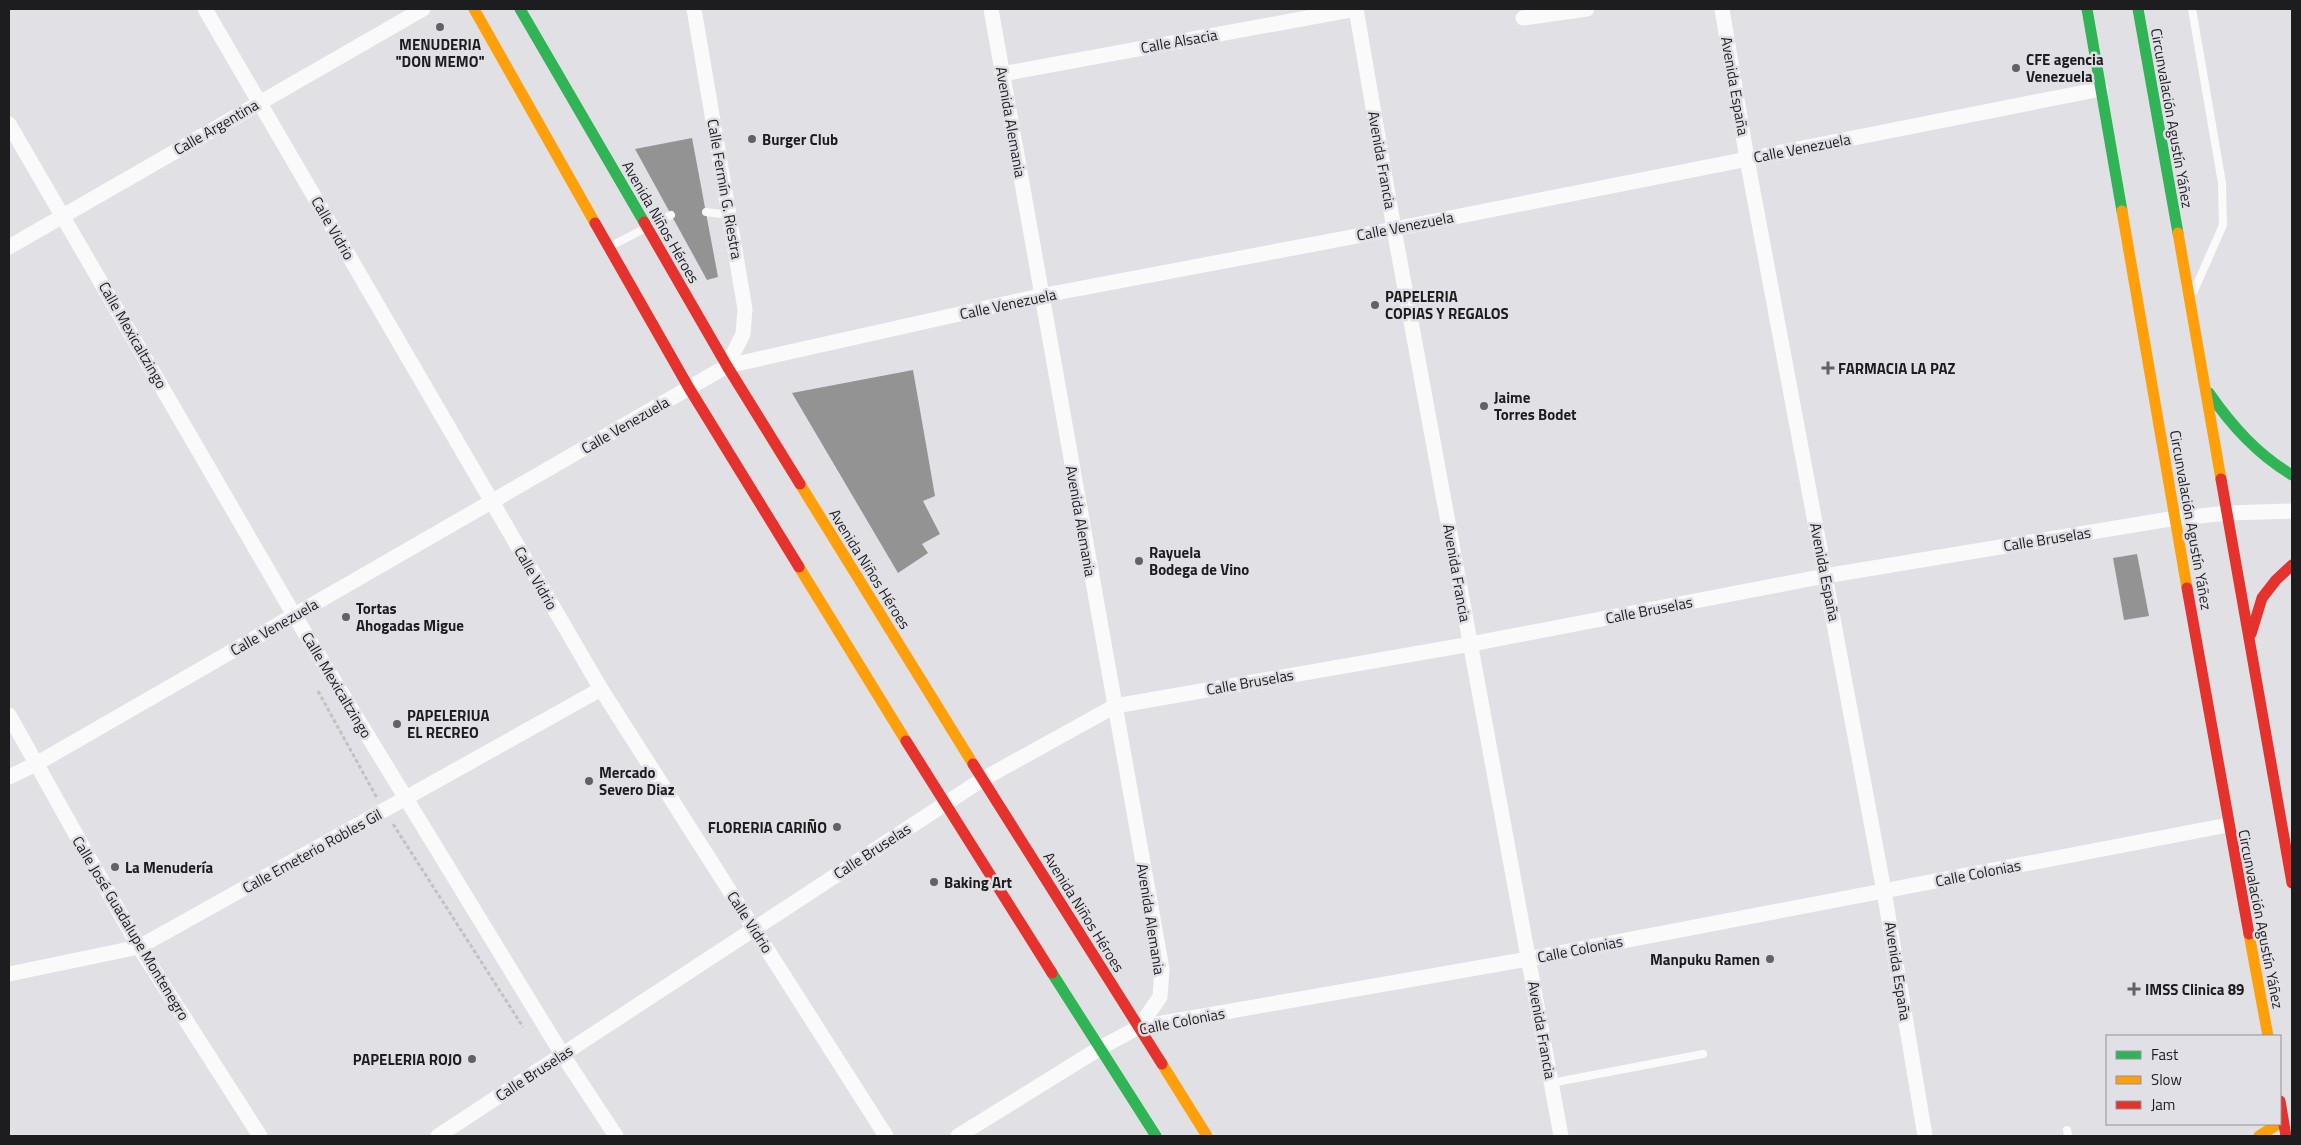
<svg xmlns="http://www.w3.org/2000/svg" width="2301" height="1145" viewBox="0 0 2301 1145" font-family="'Titillium Web',sans-serif">
	<rect width="100%" height="100%" fill="#e1e1e5"/>
	<!-- building -->
	<g fill="#939394">
		<path d="M692 138 718 277 707 280 635 149Z"/>
		<path d="M913 370 935 496 923 501 940 534 922 544 928 553 898 573 792 393Z"/>
		<path d="M2137 554 2149 616 2124 620 2113 558Z"/>
	</g>
	<g fill="none" stroke-linecap="round" stroke-linejoin="round">
		<!-- path -->
		<g stroke="#c2c2c3" stroke-width="3" stroke-dasharray="4 2.5" stroke-linecap="butt">
			<path d="M318 691 377 798"/>
			<path d="M393 824 523 1027"/>
		</g>
		<!-- lane -->
		<g stroke="#fafafb" stroke-width="8">
			<path d="M2192 9 2222 183 2223 225 2194 291"/>
			<path d="M706 212 729 215"/>
			<path d="M611 246 671 215"/>
			<path d="M1551 1083 1703 1054"/>
			<path d="M2067 1130 2068 1136"/>
		</g>
		<!-- street -->
		<g stroke="#fafafb" stroke-width="15">
			<path d="M205 9 601 689 886 1136"/>
			<path d="M694 9 745 309 743 334 727 366"/>
			<path d="M991 9 1162 969 1160 997 1139 1027"/>
			<path d="M1356 9 1394 229 1561 1136"/>
			<path d="M1722 9 1747 159 1884 891 1925 1136"/>
			<path d="M1523 18 1587 9"/>
			<path d="M1002 74 1356 9"/>
			<path d="M9 124 294 615 562 1054 616 1136"/>
			<path d="M9 247 423 9"/>
			<path d="M9 715 139 947 260 1136"/>
			<path d="M9 777 36 764 727 366 1040 296 1394 229 2101 89"/>
			<path d="M9 974 139 947 601 689"/>
			<path d="M438 1136 983 779 1115 706 1471 644 1825 576 2170 519 2228 513 2292 511"/>
			<path d="M958 1136 1100 1048 1139 1027 1528 959 2228 825"/>
		</g>
		<!-- fast -->
		<g stroke="#30b455" stroke-width="11">
			<path d="M520 9 644 222"/>
			<path d="M2087 9 2122 211"/>
			<path d="M2138 9 2178 233"/>
			<path d="M2209 393C2232 426 2257 454 2292 475"/>
			<path d="M1052 973 1156 1136"/>
		</g>
		<!-- slow -->
		<g stroke="#ff9f0a" stroke-width="11">
			<path d="M474 9 595 223"/>
			<path d="M2122 211 2187 588"/>
			<path d="M2178 233 2221 479"/>
			<path d="M800 484 973 764"/>
			<path d="M799 567 906 741"/>
			<path d="M2249 934 2268 1036"/>
			<path d="M1162 1064 1207 1136"/>
			<path d="M2259 1136 2278 1124"/>
		</g>
		<!-- jam -->
		<g stroke="#e5322d" stroke-width="11">
			<path d="M644 222 727 366 800 484"/>
			<path d="M595 223 689 388 799 567"/>
			<path d="M2221 479 2292 883"/>
			<path d="M2187 588 2249 934"/>
			<path d="M2251 634 2262 598 2276 580 2292 565"/>
			<path d="M906 741 1052 973"/>
			<path d="M973 764 1162 1064"/>
			<path d="M2280 1101 2286 1136"/>
		</g>
	</g>
	<!-- markers -->
	<g fill="#626264" stroke="#e0e0e6" stroke-width="2">
		<circle cx="440" cy="27" r="5"/>
		<circle cx="2016" cy="68" r="5"/>
		<circle cx="752" cy="139" r="5"/>
		<circle cx="1375" cy="305" r="5"/>
		<path d="M1825.5 360.5h5v5h5v5h-5v5h-5v-5h-5v-5h5z"/>
		<circle cx="1484" cy="406" r="5"/>
		<circle cx="1139" cy="561" r="5"/>
		<circle cx="346" cy="617" r="5"/>
		<circle cx="397" cy="724" r="5"/>
		<circle cx="589" cy="781" r="5"/>
		<circle cx="837" cy="827" r="5"/>
		<circle cx="115" cy="867" r="5"/>
		<circle cx="934" cy="882" r="5"/>
		<circle cx="1770" cy="959" r="5"/>
		<path d="M2131.5 981.5h5v5h5v5h-5v5h-5v-5h-5v-5h5z"/>
		<circle cx="472" cy="1059" r="5"/>
	</g>
	<g text-anchor="middle" dominant-baseline="central" stroke-width="5" stroke-linejoin="round" paint-order="stroke">
		<!-- street labels -->
		<g font-size="15" fill="#1d1d1f" stroke="#e0e0e6">
			<text transform="translate(1179 41) rotate(-10)">Calle Alsacia</text>
			<text transform="translate(1735 86) rotate(80)">Avenida España</text>
			<text transform="translate(2172 118) rotate(80)">Circunvalación Agustín Yáñez</text>
			<text transform="translate(1011 122) rotate(80)">Avenida Alemania</text>
			<text transform="translate(216 127) rotate(-30)">Calle Argentina</text>
			<text transform="translate(1802 148) rotate(-11)">Calle Venezuela</text>
			<text transform="translate(1382 160) rotate(80)">Avenida Francia</text>
			<text transform="translate(725 189) rotate(80)">Calle Fermín G. Riestra</text>
			<text transform="translate(661 222) rotate(60)">Avenida Niños Héroes</text>
			<text transform="translate(1405 226) rotate(-11)">Calle Venezuela</text>
			<text transform="translate(333 228) rotate(60)">Calle Vidrio</text>
			<text transform="translate(1008 304) rotate(-12)">Calle Venezuela</text>
			<text transform="translate(133 335) rotate(60)">Calle Mexicaltzingo</text>
			<text transform="translate(625 425) rotate(-30)">Calle Venezuela</text>
			<text transform="translate(2191 520) rotate(80)">Circunvalación Agustín Yáñez</text>
			<text transform="translate(1081 521) rotate(80)">Avenida Alemania</text>
			<text transform="translate(2047 539) rotate(-9)">Calle Bruselas</text>
			<text transform="translate(870 569) rotate(58)">Avenida Niños Héroes</text>
			<text transform="translate(1825 572) rotate(79)">Avenida España</text>
			<text transform="translate(1457 573) rotate(80)">Avenida Francia</text>
			<text transform="translate(536 578) rotate(60)">Calle Vidrio</text>
			<text transform="translate(1649 610) rotate(-11)">Calle Bruselas</text>
			<text transform="translate(274 627) rotate(-30)">Calle Venezuela</text>
			<text transform="translate(1250 682) rotate(-10)">Calle Bruselas</text>
			<text transform="translate(337 685) rotate(59)">Calle Mexicaltzingo</text>
			<text transform="translate(312 851) rotate(-29)">Calle Emeterio Robles Gil</text>
			<text transform="translate(872 851) rotate(-33)">Calle Bruselas</text>
			<text transform="translate(1978 873) rotate(-11)">Calle Colonias</text>
			<text transform="translate(1084 912) rotate(58)">Avenida Niños Héroes</text>
			<text transform="translate(1151 919) rotate(81)">Avenida Alemania</text>
			<text transform="translate(2261 919) rotate(79)">Circunvalación Agustín Yáñez</text>
			<text transform="translate(750 922) rotate(57)">Calle Vidrio</text>
			<text transform="translate(131 928) rotate(59)">Calle José Guadalupe Montenegro</text>
			<text transform="translate(1580 949) rotate(-11)">Calle Colonias</text>
			<text transform="translate(1898 971) rotate(81)">Avenida España</text>
			<text transform="translate(1182 1021) rotate(-11)">Calle Colonias</text>
			<text transform="translate(1542 1030) rotate(80)">Avenida Francia</text>
			<text transform="translate(534 1073) rotate(-33)">Calle Bruselas</text>
		</g>
		<!-- poi labels -->
		<g font-size="15" font-weight="bold" fill="#1d1d1f" stroke="#e0e0e6" text-anchor="start">
			<text x="440" y="44" text-anchor="middle">MENUDERIA<tspan x="440" dy="17">"DON MEMO"</tspan></text>
			<text x="2026" y="59">CFE agencia<tspan x="2026" dy="17">Venezuela</tspan></text>
			<text x="762" y="139">Burger Club</text>
			<text x="1385" y="296">PAPELERIA<tspan x="1385" dy="17">COPIAS Y REGALOS</tspan></text>
			<text x="1838" y="368">FARMACIA LA PAZ</text>
			<text x="1494" y="397">Jaime<tspan x="1494" dy="17">Torres Bodet</tspan></text>
			<text x="1149" y="552">Rayuela<tspan x="1149" dy="17">Bodega de Vino</tspan></text>
			<text x="356" y="608">Tortas<tspan x="356" dy="17">Ahogadas Migue</tspan></text>
			<text x="407" y="715">PAPELERIUA<tspan x="407" dy="17">EL RECREO</tspan></text>
			<text x="599" y="772">Mercado<tspan x="599" dy="17">Severo Diaz</tspan></text>
			<text x="827" y="827" text-anchor="end">FLORERIA CARIÑO</text>
			<text x="125" y="867">La Menudería</text>
			<text x="944" y="882">Baking Art</text>
			<text x="1760" y="959" text-anchor="end">Manpuku Ramen</text>
			<text x="2145" y="989">IMSS Clinica 89</text>
			<text x="462" y="1059" text-anchor="end">PAPELERIA ROJO</text>
		</g>
	</g>
	<!-- border -->
	<rect width="2301" height="1145" fill="none" stroke="#1d1d1f" stroke-width="20"/>
	<!-- legend -->
	<rect x="2106" y="1035" width="175" height="90" fill="#e0e0e6" stroke="#929296"/>
	<rect x="2116" y="1051" width="25" height="8" fill="#30b455" stroke="#929296"/>
	<text x="2151" y="1060" font-size="15" fill="#1d1d1f">Fast</text>
	<rect x="2116" y="1076" width="25" height="8" fill="#ff9f0a" stroke="#929296"/>
	<text x="2151" y="1085" font-size="15" fill="#1d1d1f">Slow</text>
	<rect x="2116" y="1101" width="25" height="8" fill="#e5322d" stroke="#929296"/>
	<text x="2151" y="1110" font-size="15" fill="#1d1d1f">Jam</text>
</svg>
